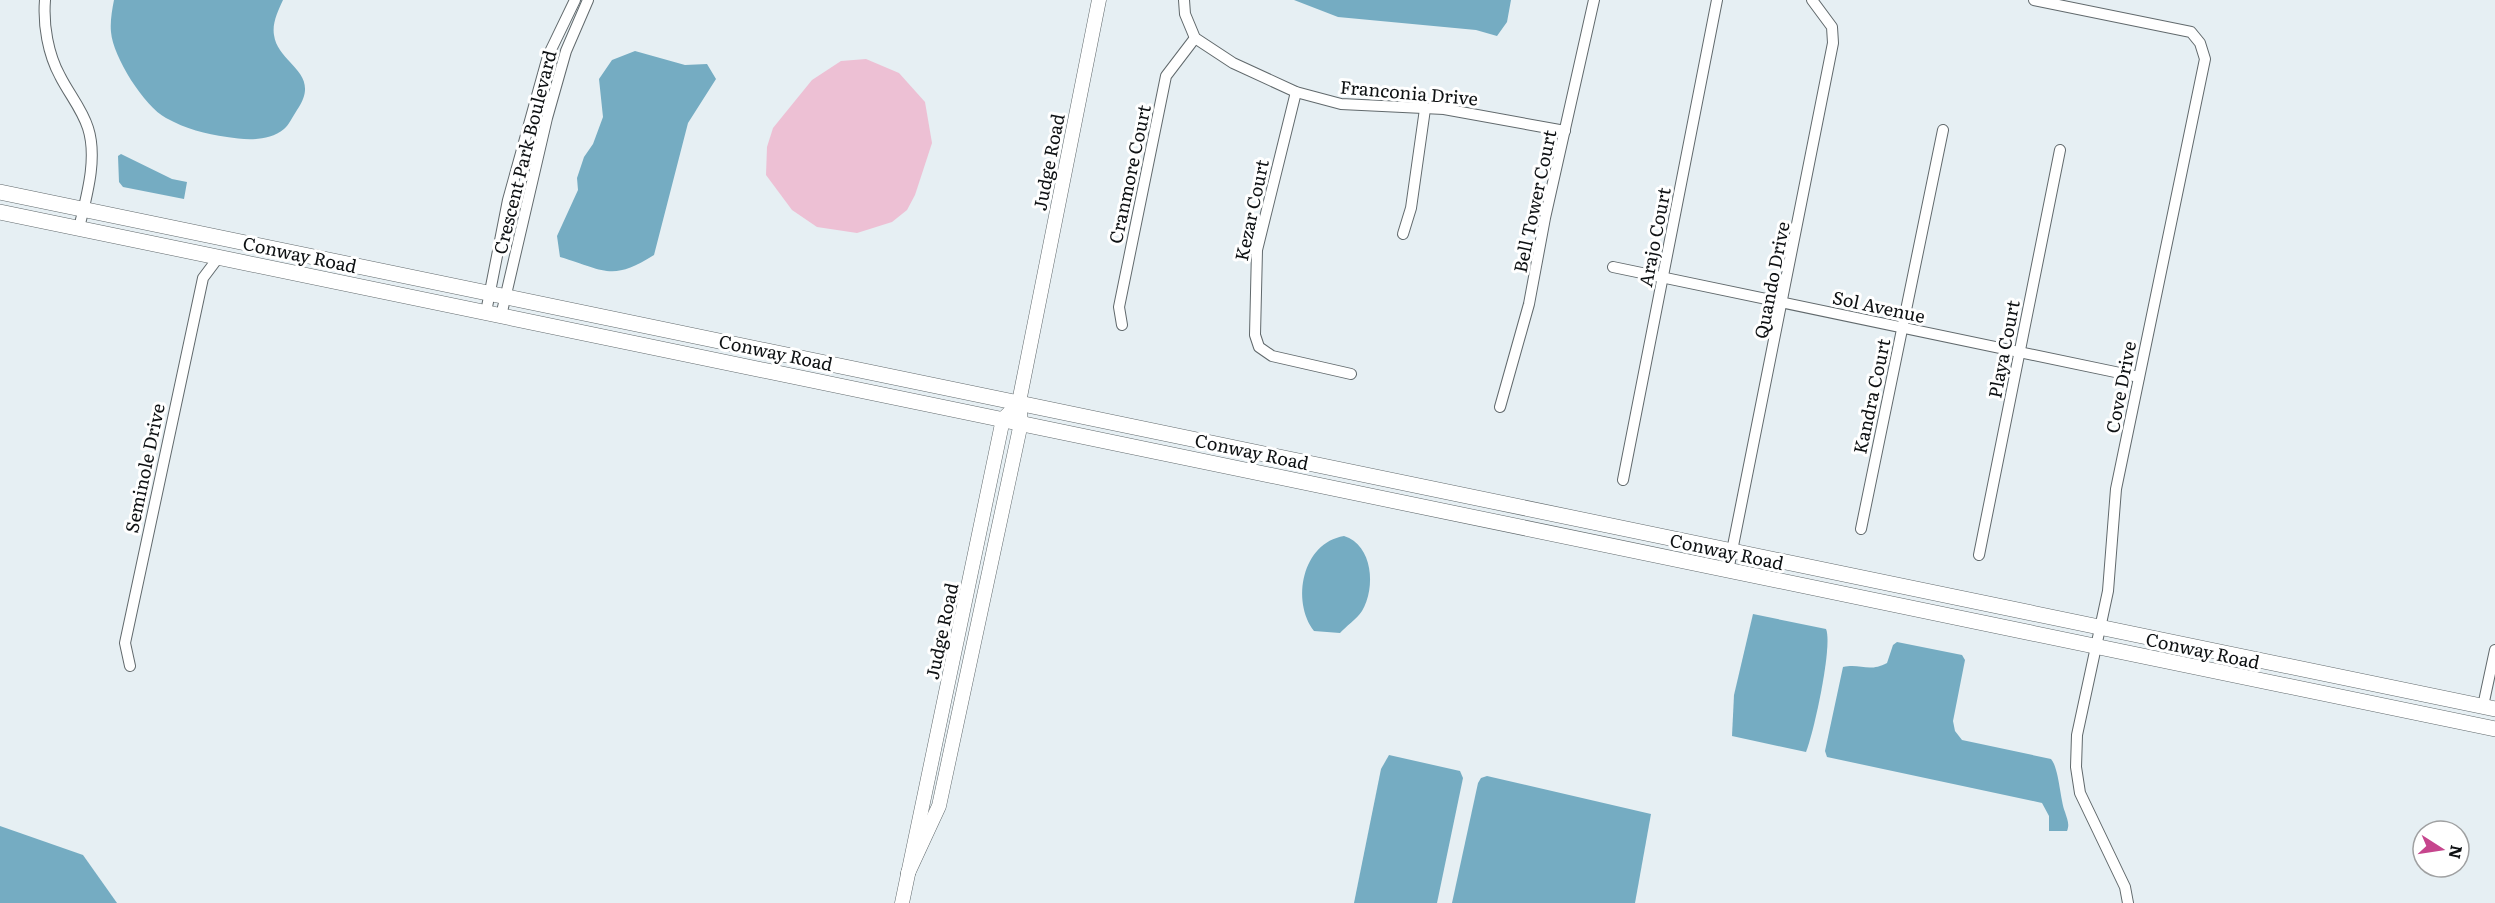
<svg xmlns="http://www.w3.org/2000/svg" width="2495" height="903" viewBox="0 0 2495 903" font-family="Literata,serif">
	<rect width="100%" height="100%" fill="#e6eff3"/>
	<!-- green -->
	<path fill="#edc0d4" d="M866 59 899 73 925 102 932 143 915 195 907 210 892 222 857 233 817 227 792 210 766 175 767 147 773 128 812 80 841 61Z"/>
	<!-- water -->
	<g fill="#75acc2">
		<path d="M114 0H283C278 11 272 23 274 35 278 65 323 72 297 110 293 116 289 125 284 129 268 142 245 140 227 137 205 134 186 129 166 118 144 106 113 57 111 32 110 22 112 10 114 0Z"/>
		<path d="M1294 0H1511L1507 22 1497 36 1476 30 1338 17Z"/>
		<path d="M635 51 685 65 707 64 716 79 688 123 654 255C612 282 604 270 560 257L557 236 578 190 577 178 584 157 593 144 603 117 599 79 612 60Z"/>
		<path d="M121 154 172 179 187 182 184 199 123 187 119 182 118 156Z"/>
		<path d="M1344 536C1373 545 1376 588 1362 611 1356 620 1346 626 1340 633L1314 631C1291 601 1302 543 1344 536Z"/>
		<path d="M1753 614 1826 629C1833 645 1814 732 1806 752L1732 736 1734 695Z"/>
		<path d="M1897 642 1962 655 1965 660 1953 721 1955 731 1962 740 2051 759C2059 768 2060 799 2065 812 2067 819 2070 824 2067 831H2049V816L2042 803 1827 757 1825 751 1843 667C1861 663 1868 673 1887 663L1893 645Z"/>
		<path d="M1389 755 1460 771 1463 778 1437 903H1354L1381 769Z"/>
		<path d="M1487 776 1651 814 1635 903H1452L1478 783 1481 778Z"/>
		<path d="M0 826 83 855 117 903H0Z"/>
	</g>
	<g fill="none" stroke-linecap="round" stroke-linejoin="round">
		<defs>
			<g id="minor">
				<path d="M45 0C43 25 48 54 60 76 69 94 82 109 88 128 98 159 86 198 79 228"/>
				<path d="M1184 0 1185 14 1195 38 1233 63 1296 92 1341 104 1444 109 1565 131"/>
				<path d="M2034 0 2191 32 2200 43 2205 59 2116 489 2108 591 2077 735 2076 767 2080 793 2125 887 2128 903"/>
				<path d="M1296 92 1257 250 1255 335 1259 347 1272 356 1351 374"/>
				<path d="M1403 234 1411 208 1425 109"/>
				<path d="M1613 267 2139 377"/>
				<path d="M486 312 508 200 548 56 575 0"/>
				<path d="M501 316 547 118 566 51 588 0"/>
				<path d="M1122 325 1119 307 1166 76 1195 38"/>
				<path d="M1500 407 1529 304 1545 218 1594 0"/>
				<path d="M1623 480 1717 0"/>
				<path d="M1861 529 1943 130"/>
				<path d="M1979 555 2060 150"/>
				<path d="M1728 571 1833 43 1832 27 1812 0"/>
				<path d="M130 666 125 643 203 278 218 258"/>
				<path d="M2483 706 2495 650"/>
			</g>
			<g id="tertiary">
				<path d="M908 873 939 806 1021 423 1019 402 1099 0"/>
				<path d="M902 903 1003 419 1009 413"/>
			</g>
			<g id="secondary">
				<path d="M0 192 2495 709"/>
				<path d="M0 212 2495 729"/>
			</g>
		</defs>
		<!-- minor casing -->
		<use href="#minor" stroke="#61696c" stroke-width="12"/>
		<!-- tertiary casing -->
		<use href="#tertiary" stroke="#61696c" stroke-width="15"/>
		<!-- secondary casing -->
		<use href="#secondary" stroke="#61696c" stroke-width="16"/>
		<!-- minor -->
		<use href="#minor" stroke="#fff" stroke-width="10"/>
		<!-- tertiary -->
		<use href="#tertiary" stroke="#fff" stroke-width="14"/>
		<!-- secondary -->
		<use href="#secondary" stroke="#fff" stroke-width="15"/>
	</g>
	<g text-anchor="middle" dominant-baseline="central" stroke-width="6" stroke-linejoin="round" paint-order="stroke">
		<!-- street labels -->
		<g font-size="18" fill="#0e1113" stroke="#fff">
			<text transform="translate(1409 92) rotate(5)">Franconia Drive</text>
			<text transform="translate(524 152) rotate(-76)">Crescent Park Boulevard</text>
			<text transform="translate(1048 162) rotate(-79)">Judge Road</text>
			<text transform="translate(1129 174) rotate(-78)">Cranmore Court</text>
			<text transform="translate(1534 201) rotate(-78)">Bell Tower Court</text>
			<text transform="translate(1251 210) rotate(-78)">Kezar Court</text>
			<text transform="translate(1654 237) rotate(-79)">Arajo Court</text>
			<text transform="translate(300 254) rotate(12)">Conway Road</text>
			<text transform="translate(1771 280) rotate(-79)">Quando Drive</text>
			<text transform="translate(1879 306) rotate(12)">Sol Avenue</text>
			<text transform="translate(2003 349) rotate(-79)">Playa Court</text>
			<text transform="translate(776 352) rotate(12)">Conway Road</text>
			<text transform="translate(2120 387) rotate(-79)">Cove Drive</text>
			<text transform="translate(1871 396) rotate(-78)">Kandra Court</text>
			<text transform="translate(1252 451) rotate(12)">Conway Road</text>
			<text transform="translate(144 468) rotate(-78)">Seminole Drive</text>
			<text transform="translate(1727 551) rotate(12)">Conway Road</text>
			<text transform="translate(941 631) rotate(-78)">Judge Road</text>
			<text transform="translate(2203 650) rotate(12)">Conway Road</text>
		</g>
	</g>
	<!-- north arrow -->
	<g transform="translate(2441 849) rotate(102)"><circle r="28" fill="#ffffff" stroke="#9fa0a1" stroke-width="1.5"/>
	<path d="M0-4.5L10 22L0 15L-10 22Z" fill="#c6458d"/>
	<text y="-9" font-size="16" font-weight="bold" text-anchor="middle" fill="#0e1113">N</text>
	</g>
</svg>
